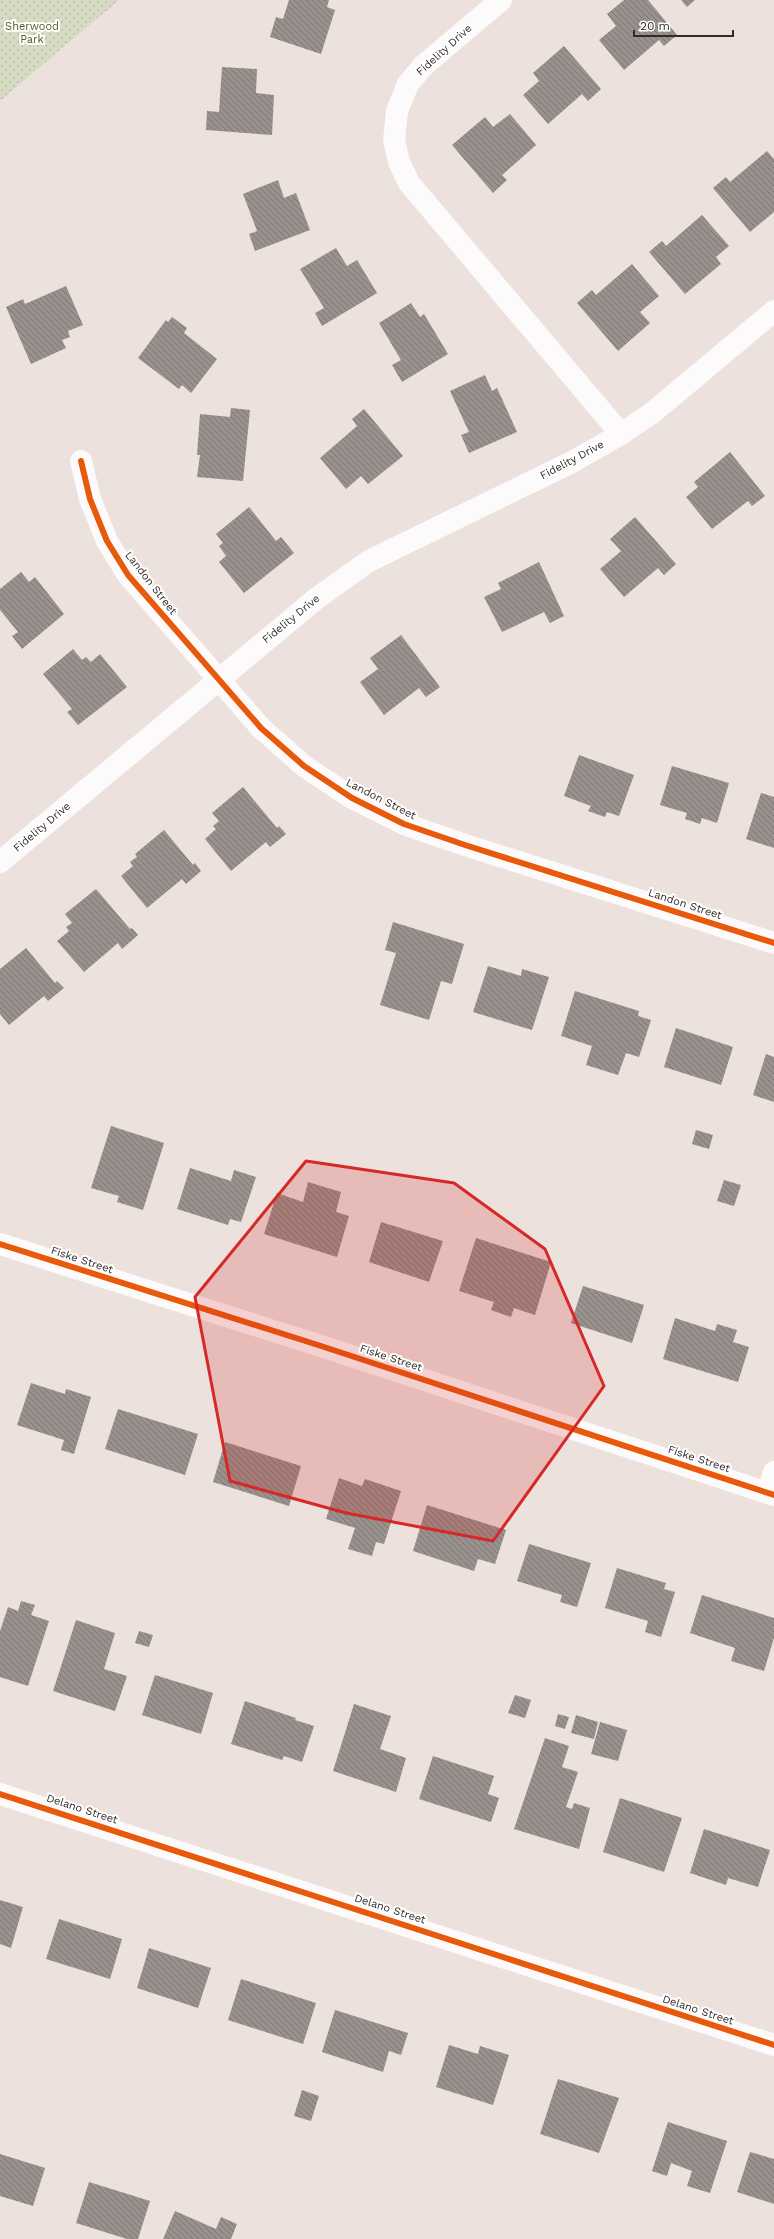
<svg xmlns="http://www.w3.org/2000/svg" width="774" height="2239" viewBox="0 0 774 2239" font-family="'Work Sans',sans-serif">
	<defs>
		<pattern id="park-dots" width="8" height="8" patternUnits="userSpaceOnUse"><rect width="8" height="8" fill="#d7dbc4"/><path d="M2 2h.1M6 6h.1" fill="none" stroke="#b9bca8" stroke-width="1.8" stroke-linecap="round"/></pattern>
		<pattern id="building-back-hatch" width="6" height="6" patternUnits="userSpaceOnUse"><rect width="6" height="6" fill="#99918d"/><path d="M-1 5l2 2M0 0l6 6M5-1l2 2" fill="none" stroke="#7d7773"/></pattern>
	</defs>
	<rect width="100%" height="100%" fill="#ece1dc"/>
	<!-- park -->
	<path fill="url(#park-dots)" d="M0 0H119L0 101Z"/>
	<!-- building -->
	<g fill="url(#building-back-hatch)">
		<path d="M289 0H329L327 7 335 10 321 54 270 37 276 17 283 19Z"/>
		<path d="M624 0H648L677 35 664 46 659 40 624 70 599 40 616 26 607 14Z"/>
		<path d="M681 0H695L687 7Z"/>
		<path d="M564 46 601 89 588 101 582 94 548 124 523 95 539 81 533 73Z"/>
		<path d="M222 67 257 69 256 93 274 95 272 135 206 130 207 111 219 112Z"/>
		<path d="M510 114 536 145 502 175 507 180 493 193 452 145 485 117 493 127Z"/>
		<path d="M767 151 774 159V212L750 232 713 188 726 177 730 182Z"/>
		<path d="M278 180 284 198 296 193 310 230 255 251 249 234 257 231 243 194Z"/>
		<path d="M702 215 729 246 716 257 721 264 685 294 649 252 662 241 666 246Z"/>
		<path d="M336 248 347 266 357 260 377 293 322 326 315 313 324 308 300 269Z"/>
		<path d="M632 264 659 296 640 312 650 323 618 351 577 303 592 290 596 295Z"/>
		<path d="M66 286 83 325 68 331 70 337 62 340 66 348 31 364 6 307 23 299 25 304Z"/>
		<path d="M411 303 420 317 424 314 448 354 402 382 392 365 401 360 379 323Z"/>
		<path d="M172 317 187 328 184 333 217 359 191 393 182 385 179 389 138 358 166 320 168 322Z"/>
		<path d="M485 375 492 391 497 388 517 432 469 453 461 435 469 432 450 391Z"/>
		<path d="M231 408 250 410 243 481 197 477 200 455H197L200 414 230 417Z"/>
		<path d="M364 409 403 456 368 484 361 476 346 489 320 458 357 426 352 419Z"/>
		<path d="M730 452 765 496 752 506 748 501 712 529 686 497 698 487 694 482Z"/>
		<path d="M249 507 276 541 281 537 294 553 244 593 219 562 226 556 219 546 223 543 216 534Z"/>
		<path d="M635 517 676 564 664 575 658 568 624 597 600 569 621 551 610 539Z"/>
		<path d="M539 562 564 616 550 623 544 612 502 632 484 597 501 589 498 583Z"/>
		<path d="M21 572 29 582 35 577 64 614 22 649 12 636 18 632 0 610V589Z"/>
		<path d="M401 635 440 687 426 697 419 688 384 715 360 682 378 669 370 658Z"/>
		<path d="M73 649 82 660 86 657 91 662 100 654 127 687 78 725 67 712 72 709 43 674Z"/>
		<path d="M579 755 634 775 619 816 607 812 605 817 588 811 591 806 564 796Z"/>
		<path d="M672 766 729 783 717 823 702 818 700 824 685 819 687 813 660 805Z"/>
		<path d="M243 787 277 828 279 826 286 834 270 847 266 842 231 871 205 839 216 829 213 826 219 821 212 813Z"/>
		<path d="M761 793 774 797V848L746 839Z"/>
		<path d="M164 830 193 865 195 863 201 871 186 884 182 879 147 908 121 876 133 866 130 862 137 857 135 854Z"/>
		<path d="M96 889 130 929 132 928 138 935 122 949 118 943 84 972 57 941 69 931 66 927 72 923 65 914Z"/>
		<path d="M393 922 464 944 452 984 441 981 429 1020 380 1005 396 953 385 950Z"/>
		<path d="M26 948 55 983 57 981 64 988 48 1001 44 996 9 1025 0 1014V969Z"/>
		<path d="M488 966 521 976 522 969 549 977 532 1030 473 1012Z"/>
		<path d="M575 991 639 1011 638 1016 651 1020 639 1057 626 1053 618 1075 586 1065 592 1046 561 1036Z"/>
		<path d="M676 1028 733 1047 721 1085 664 1067Z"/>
		<path d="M766 1054 774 1057V1102L753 1095Z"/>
		<path d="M111 1126 164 1143 143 1210 117 1202 119 1196 91 1188Z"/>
		<path d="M696 1130 713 1135 709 1149 692 1144Z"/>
		<path d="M190 1168 231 1181 234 1170 256 1177 241 1222 230 1219 228 1225 177 1209Z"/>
		<path d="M724 1180 741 1185 734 1206 717 1201Z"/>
		<path d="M308 1182 341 1192 336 1212 349 1216 337 1257 264 1234 277 1193 303 1202Z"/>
		<path d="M381 1222 443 1241 429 1282 369 1262Z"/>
		<path d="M476 1238 551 1262 535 1315 514 1308 511 1317 491 1310 494 1302 459 1291Z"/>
		<path d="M583 1286 644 1305 632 1343 571 1323Z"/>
		<path d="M675 1318 715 1331 717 1324 737 1330 733 1342 749 1347 738 1382 663 1359Z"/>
		<path d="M31 1383 65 1394 66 1389 91 1397 74 1454 61 1450 64 1440 17 1425Z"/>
		<path d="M118 1409 198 1434 185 1475 105 1449Z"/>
		<path d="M225 1442 301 1466 289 1506 213 1482Z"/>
		<path d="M339 1478 362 1486 365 1479 401 1491 384 1544 376 1542 372 1556 348 1549 355 1528 326 1519Z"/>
		<path d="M427 1505 506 1530 495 1564 478 1559 474 1571 413 1551Z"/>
		<path d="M529 1544 591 1563 577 1607 560 1602 562 1595 517 1581Z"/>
		<path d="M617 1568 666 1583 664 1589 675 1592 661 1637 645 1632 648 1621 605 1608Z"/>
		<path d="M702 1595 774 1618V1638L764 1671 731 1661 735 1648 690 1633Z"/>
		<path d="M21 1601 35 1605 31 1615 49 1621 28 1686 0 1677V1631L8 1607 18 1611Z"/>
		<path d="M76 1620 115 1633 104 1669 127 1676 115 1711 53 1691Z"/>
		<path d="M139 1631 153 1635 149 1647 135 1643Z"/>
		<path d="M155 1675 213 1693 201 1734 142 1715Z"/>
		<path d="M515 1695 531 1700 525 1718 508 1713Z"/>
		<path d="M245 1701 296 1718 295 1720 314 1726 302 1762 284 1756 282 1760 231 1744Z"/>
		<path d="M354 1704 391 1716 380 1749 406 1758 396 1792 333 1771Z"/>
		<path d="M558 1714 569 1717 565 1729 555 1726Z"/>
		<path d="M576 1715 598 1722 594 1739 571 1733Z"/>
		<path d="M600 1722 627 1730 618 1761 591 1754Z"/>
		<path d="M545 1738 569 1746 562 1767 578 1772 566 1807 572 1809 574 1803 590 1808 579 1849 514 1829Z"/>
		<path d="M433 1756 494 1776 488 1794 499 1798 491 1822 419 1799Z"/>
		<path d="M620 1798 682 1818 664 1872 603 1852Z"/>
		<path d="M704 1829 770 1850 758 1887 728 1878 726 1885 690 1873Z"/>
		<path d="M0 1900 23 1907 11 1948 0 1944Z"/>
		<path d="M59 1919 122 1939 110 1979 46 1959Z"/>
		<path d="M149 1948 211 1968 198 2008 137 1988Z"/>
		<path d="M241 1979 316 2003 303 2044 228 2020Z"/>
		<path d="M335 2010 408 2033 401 2055 389 2051 383 2072 322 2052Z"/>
		<path d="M449 2045 478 2054 480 2046 509 2055 493 2105 436 2087Z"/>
		<path d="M558 2079 619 2098 599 2153 540 2134Z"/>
		<path d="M302 2090 319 2096 311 2121 294 2116Z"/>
		<path d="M668 2122 727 2141 710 2193 687 2186 692 2171 671 2163 667 2176 652 2171Z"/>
		<path d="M750 2152 774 2159V2204L737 2192Z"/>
		<path d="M0 2154 45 2168 33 2206 0 2196Z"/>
		<path d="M89 2182 150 2201 138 2239H127L76 2223Z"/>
		<path d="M175 2211 216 2229 221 2217 237 2224 231 2239H163Z"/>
	</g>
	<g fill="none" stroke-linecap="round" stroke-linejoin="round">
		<!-- street -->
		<g stroke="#fcfafa" stroke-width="22">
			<path d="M501 0 423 66 408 84 397 111 394 140 399 162 409 183 621 434 652 413 774 311"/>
			<path d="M81 461 90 499 107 541 128 575 261 728 304 766 352 798 404 824 465 845 774 943"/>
			<path d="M0 862 317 598 369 561 572 462 621 434"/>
			<path d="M0 1244 321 1346 774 1495"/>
			<path d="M768 1493 774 1472"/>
			<path d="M0 1794 774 2045"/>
		</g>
		<defs>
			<g id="cycleway">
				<path d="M81 461 90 499 107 541 128 575 261 728 304 766 352 798 404 824 465 845 774 943"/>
				<path d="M0 1244 321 1346 774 1495"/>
				<path d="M0 1794 774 2045"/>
			</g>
		</defs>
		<!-- cycleway casing -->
		<use href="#cycleway" stroke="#fff" stroke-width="8"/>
		<!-- cycleway -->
		<use href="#cycleway" stroke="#e8590c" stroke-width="6"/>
	</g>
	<!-- marked area -->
	<path fill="#d62828" fill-opacity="0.2" stroke="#d62828" stroke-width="3" stroke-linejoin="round" d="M306 1161 454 1183 545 1249 604 1386 493 1541 346 1513 230 1481 195 1297Z"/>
	<g text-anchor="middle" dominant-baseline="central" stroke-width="4" stroke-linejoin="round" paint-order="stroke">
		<!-- park labels -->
		<g font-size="11" fill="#48611d" stroke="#fff">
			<text x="32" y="26">Sherwood<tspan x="32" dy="13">Park</tspan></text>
		</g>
		<!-- street labels -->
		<g font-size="11" fill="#322b27" stroke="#fff">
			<text transform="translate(444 50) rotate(-42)">Fidelity Drive</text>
			<text transform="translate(572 460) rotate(-28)">Fidelity Drive</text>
			<text transform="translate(151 583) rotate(52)">Landon Street</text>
			<text transform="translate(291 619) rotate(-39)">Fidelity Drive</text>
			<text transform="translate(381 799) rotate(27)">Landon Street</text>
			<text transform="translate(42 827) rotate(-40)">Fidelity Drive</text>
			<text transform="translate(685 904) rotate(18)">Landon Street</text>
			<text transform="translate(82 1260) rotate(18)">Fiske Street</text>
			<text transform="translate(391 1358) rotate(18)">Fiske Street</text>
			<text transform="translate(699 1459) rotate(18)">Fiske Street</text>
			<text transform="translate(82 1809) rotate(18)">Delano Street</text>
			<text transform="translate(390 1909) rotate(18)">Delano Street</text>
			<text transform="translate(698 2010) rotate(18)">Delano Street</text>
		</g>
	</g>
	<!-- scale -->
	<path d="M634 30v6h99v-6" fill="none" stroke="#322b27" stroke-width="2"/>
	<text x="640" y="30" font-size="12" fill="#322b27" stroke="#ffffff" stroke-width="3" paint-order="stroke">20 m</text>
</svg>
